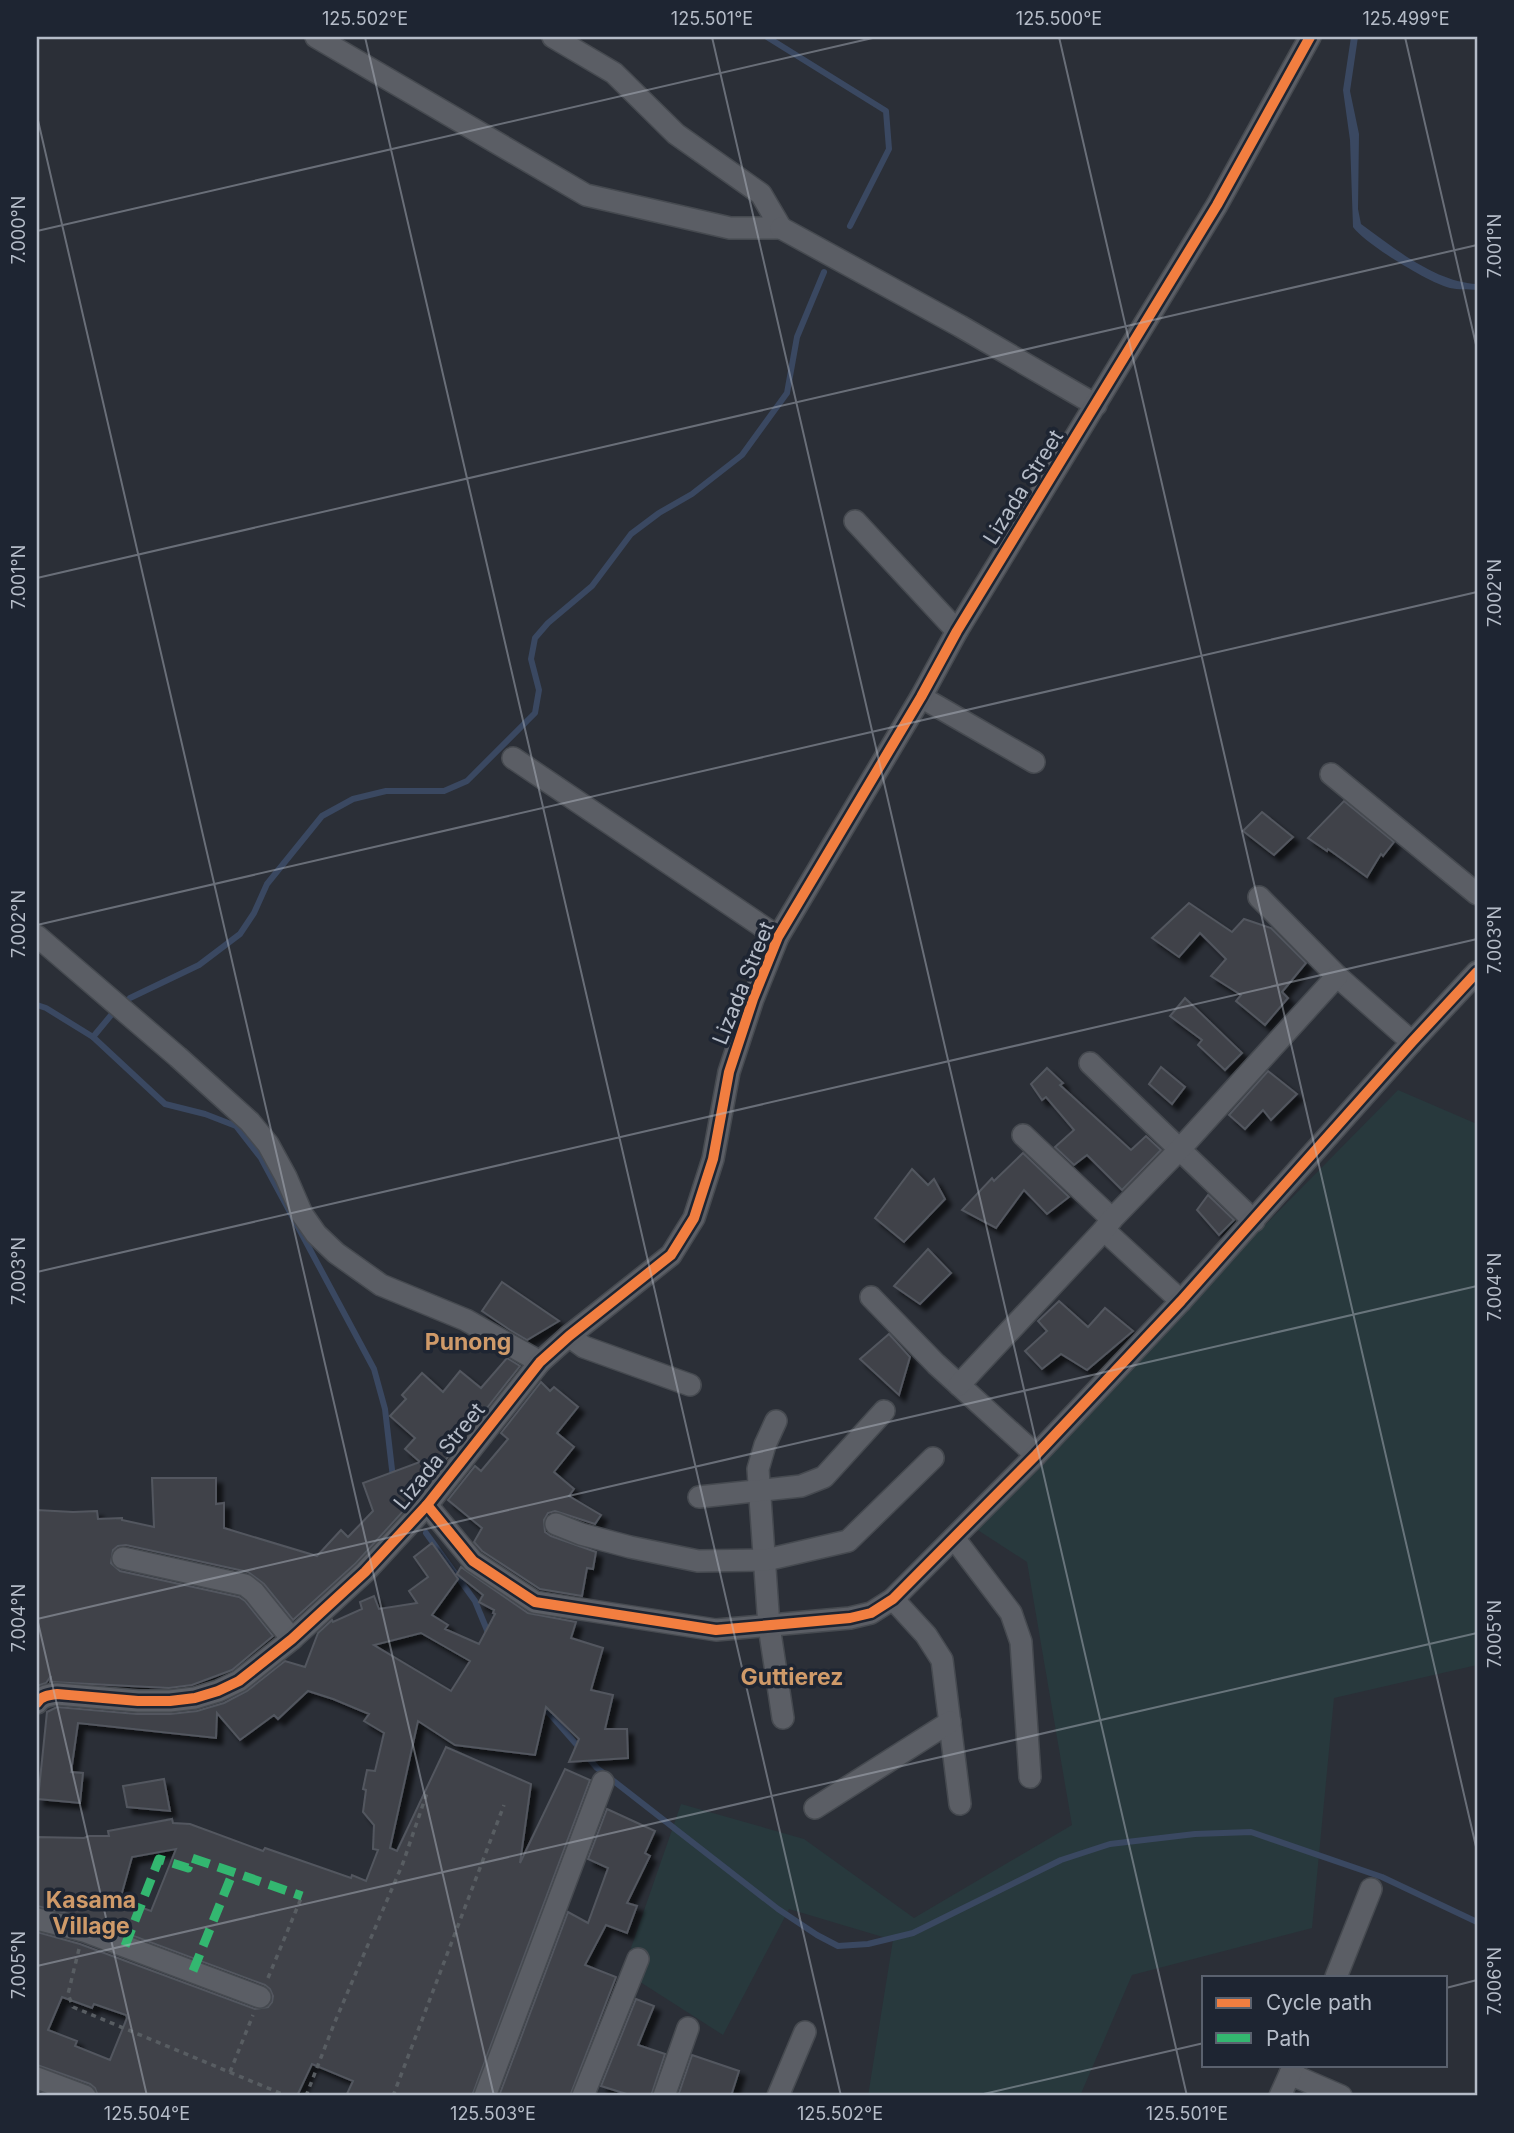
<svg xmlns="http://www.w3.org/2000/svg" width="1514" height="2133" viewBox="0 0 1514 2133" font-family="Inter,sans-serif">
	<defs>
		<filter id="shadow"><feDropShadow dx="6" dy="6" stdDeviation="2" flood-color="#0009"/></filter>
	</defs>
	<rect width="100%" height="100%" fill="#2b2f37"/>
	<!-- green -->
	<path fill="#28393d" d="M1398 1090 1477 1124V1665L1334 1698 1312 1928 1132 1975 1080 2096H868L893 1940 789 1909 723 2035 623 1971 681 1804 804 1839 914 1918 1072 1825 1027 1562 970 1525Z"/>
	<!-- water -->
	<path fill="#3a4861" d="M1351 37H1358L1350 91 1359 134 1358 209 1361 224C1394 248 1435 282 1477 284V290C1468 289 1458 290 1450 288 1429 283 1364 243 1353 227L1350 140 1343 90Z"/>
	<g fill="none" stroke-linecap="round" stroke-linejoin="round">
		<!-- stream -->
		<g stroke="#3a4861" stroke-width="6">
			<path d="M767 37 886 111 889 149 850 226"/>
			<path d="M130 998 199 965 240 934 254 913 267 884 322 816 353 799 386 791H444L467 781 535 713 539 690 531 659 535 638 548 623 592 586 631 534 659 513 692 494 742 455 787 393 797 337 824 272"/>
			<path d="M37 1005 46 1008 93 1037 165 1104 205 1114 236 1126 261 1158 374 1369 385 1409 393 1478"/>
			<path d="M93 1037 112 1014"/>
			<path d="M426 1533 475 1601 489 1635"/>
			<path d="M542 1705 597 1768 778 1909 817 1935 838 1946 868 1944 913 1933 1061 1860 1110 1844 1195 1834 1251 1832 1382 1877 1477 1922"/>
		</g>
	</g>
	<!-- building -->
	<g fill="#3f434a" stroke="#53575f" stroke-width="2" fill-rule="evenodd" filter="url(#shadow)">
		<path d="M1344 801 1394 842 1383 856 1381 854 1367 877 1328 849 1327 851 1308 838Z"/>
		<path d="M1262 812 1293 837 1274 855 1243 831Z"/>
		<path d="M1189 903 1232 932 1244 919 1271 928 1306 963 1282 992 1288 998 1265 1025 1236 1001 1241 995 1211 976 1226 959 1200 933 1179 957 1152 938Z"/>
		<path d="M1185 998 1242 1053 1225 1070 1198 1045 1202 1040 1170 1016Z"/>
		<path d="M1161 1067 1185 1087 1172 1104 1149 1084Z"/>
		<path d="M1047 1068 1063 1083 1060 1085 1131 1150 1146 1136 1161 1150 1122 1190 1087 1155 1074 1165 1055 1147 1074 1130 1046 1097 1042 1100 1031 1084Z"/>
		<path d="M1268 1071 1297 1094 1271 1120 1263 1110 1245 1129 1229 1115Z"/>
		<path d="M1023 1153 1069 1197 1047 1214 1024 1190 996 1228 962 1210 992 1178 994 1181Z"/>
		<path d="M912 1169 928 1185 934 1179 945 1199 904 1242 875 1218Z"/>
		<path d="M1208 1195 1234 1220 1219 1235 1197 1210Z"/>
		<path d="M928 1249 951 1273 920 1304 894 1286Z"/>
		<path d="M502 1282 559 1321 527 1340 510 1330 482 1311Z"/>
		<path d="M1059 1301 1088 1327 1105 1308 1133 1331 1087 1370 1061 1354 1042 1369 1025 1351 1047 1331 1038 1321Z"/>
		<path d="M889 1334 910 1357 899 1395 860 1359Z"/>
		<path d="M507 1358 520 1366 480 1417 477 1414 471 1420 470 1419 449 1443 455 1448 417 1496 356 1563 293 1620 264 1584 248 1572 126 1545 118 1546 113 1550 111 1563 120 1571 239 1597 245 1601 273 1636 232 1670 192 1685 169 1688 50 1682 51 1676 46 1683 37 1686V1510L73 1512 97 1511 98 1519 122 1518V1520L154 1527 152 1478H216V1504L224 1503V1528L317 1556 341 1530 348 1537 373 1511 363 1483 420 1462 405 1449 415 1438 390 1416 406 1399 402 1395 422 1373 443 1392 460 1371 481 1388Z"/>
		<path d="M541 1382 550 1391 554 1387 578 1407 557 1433 574 1447 554 1472 574 1489 569 1496 601 1515 595 1524 555 1511 548 1513 544 1520 545 1532 551 1536 596 1552 593 1569 587 1568 582 1596 540 1589 482 1551 474 1542 482 1528 448 1500 475 1466 481 1471 508 1439 501 1433Z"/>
		<path d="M432 1543 458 1579 432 1615 448 1625 445 1629 479 1644 495 1614 493 1613 494 1610 479 1602 483 1595 457 1574 461 1567 528 1613 576 1622 571 1638 603 1648 591 1690 613 1695 605 1729H627L628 1758 569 1762 579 1739 546 1707 535 1755 455 1745 418 1721 390 1848 397 1851 446 1747 531 1784 520 1863 565 1769 590 1780 472 2096H346L353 2081 312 2064 297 2096H98L95 2088 90 2084 37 2065V1932L80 1944 255 2009 268 2007 272 2002 273 1996 270 1989 265 1985 88 1919 37 1906V1837L84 1838 89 1836H109L108 1831 172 1819 173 1823 190 1824 263 1851 265 1848 351 1878 352 1875 366 1881 378 1850 373 1849 374 1825 363 1812 366 1790 363 1789 367 1770 375 1771 384 1733 364 1721 369 1714 333 1699 308 1691 278 1719 274 1715 240 1740 217 1713 216 1738 78 1723 71 1772 83 1773 80 1803 38 1799 47 1712 57 1707 137 1714H170L197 1711 224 1703 247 1691 285 1661 305 1667 318 1633 332 1620 333 1622 362 1609 360 1602 374 1596 379 1609 417 1603 409 1591 428 1577 414 1557ZM421 1633 470 1661 451 1691 374 1645ZM176 1849 151 1911 120 1900 132 1857ZM62 1997 92 2008 94 2004 126 2015 127 2018 110 2060 75 2046 77 2041 48 2030Z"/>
		<path d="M164 1779 170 1811 127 1807 123 1786Z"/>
		<path d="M607 1809 655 1831 645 1853 650 1856 627 1903 637 1906 627 1933 606 1925 585 1965 616 1977 570 2096H499L568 1912 588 1923 608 1868 588 1859Z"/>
		<path d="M636 1999 654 2006 638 2045 665 2054 651 2096H633L601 2086Z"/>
		<path d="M692 2055 739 2071 731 2096H678Z"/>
	</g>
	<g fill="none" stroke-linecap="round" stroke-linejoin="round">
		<defs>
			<g id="minor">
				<path d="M316 37 586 195 730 228H781L761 194 676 134 614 73 553 37"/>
				<path d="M781 228 960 326 1096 405"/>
				<path d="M855 521 957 631"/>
				<path d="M921 697 1034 762"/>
				<path d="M513 758 778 937"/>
				<path d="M1331 774 1477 894"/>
				<path d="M1259 897 1337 976 1412 1042"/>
				<path d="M37 936 178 1057 250 1122 268 1144 286 1177 302 1214 316 1234 336 1253 381 1285 466 1320 540 1362"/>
				<path d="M1090 1063 1254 1221"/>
				<path d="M1023 1135 1112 1219"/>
				<path d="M1104 1230 1181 1301"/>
				<path d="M871 1297 936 1364 1036 1455"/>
				<path d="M569 1336 584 1347 690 1385"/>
				<path d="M959 1385 1104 1230 1112 1219 1180 1149 1337 976"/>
				<path d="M776 1421 765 1445 758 1469 769 1626 783 1718"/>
				<path d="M699 1497 801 1486 824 1477 884 1411"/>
				<path d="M427 1505 473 1561 535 1602 716 1630 850 1618 871 1613 893 1599 1036 1455 1181 1301 1412 1042 1477 972"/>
				<path d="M556 1524 581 1534 630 1547 698 1561 766 1560 848 1541 933 1458"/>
				<path d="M954 1538 1011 1613 1021 1642 1030 1777"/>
				<path d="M123 1558 245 1585 254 1592 292 1639"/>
				<path d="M893 1599 926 1635 942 1660 960 1804"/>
				<path d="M37 1703C41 1696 49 1695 57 1694L138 1701H170L195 1698 218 1691 239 1681 292 1639 365 1572 427 1505 540 1362 569 1336 671 1255 694 1218 713 1159 729 1072 753 999 778 937 921 697 957 631 1217 205 1310 37"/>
				<path d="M815 1808 950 1722"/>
				<path d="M37 1919 84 1931 260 1997"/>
				<path d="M1336 1977 1371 1889"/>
				<path d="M1290 2074 1341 2096"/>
				<path d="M37 2078 85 2096"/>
				<path d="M485 2096 603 1782"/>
				<path d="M583 2096 638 1959"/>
				<path d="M664 2096 688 2028"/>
				<path d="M778 2096 805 2032"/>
				<path d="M1280 2096 1294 2065"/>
			</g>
		</defs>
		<!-- minor casing -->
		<use href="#minor" stroke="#464a50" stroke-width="24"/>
		<!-- path -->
		<g stroke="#585d62" stroke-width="3.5" stroke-dasharray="5 5" stroke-linecap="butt">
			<path d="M79 1949 68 1994 73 2007 287 2096"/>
			<path d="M268 1978 302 1896"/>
			<path d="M230 2072 253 2015"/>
			<path d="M306 2096 334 2024 403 1863 428 1790"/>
			<path d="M393 2096 504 1805"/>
		</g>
		<!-- minor -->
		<use href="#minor" stroke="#5b5e65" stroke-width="21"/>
		<!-- quiet -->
		<g stroke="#33b770" stroke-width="9" stroke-dasharray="18 9" stroke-linecap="butt">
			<path d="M125 1946 159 1859 188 1868 192 1858 302 1896"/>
			<path d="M193 1971 233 1872"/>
		</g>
		<defs>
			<g id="cycleway">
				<path d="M427 1505 473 1561 535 1602 716 1630 850 1618 871 1613 893 1599 1036 1455 1181 1301 1412 1042 1477 972"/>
				<path d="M37 1703C41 1696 49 1695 57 1694L138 1701H170L195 1698 218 1691 239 1681 292 1639 365 1572 427 1505 540 1362 569 1336 671 1255 694 1218 713 1159 729 1072 753 999 778 937 921 697 957 631 1217 205 1310 37"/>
			</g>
		</defs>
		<!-- cycleway casing -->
		<use href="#cycleway" stroke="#1e2532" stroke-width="15"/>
		<!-- cycleway -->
		<use href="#cycleway" stroke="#f27e40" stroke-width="10"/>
	</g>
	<!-- ticks -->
	<path fill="none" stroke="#b5bcc8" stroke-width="2" stroke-opacity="0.45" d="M365 37 841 2096M712 37 1187 2096M1059 37 1477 1851M1405 37 1477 349M37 116 494 2096M37 231 877 37M37 578 1477 245M37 925 1477 592M37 1272 1477 939M37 1618 147 2096M37 1619 1477 1286M37 1966 1477 1633M1446 1988 1477 1980M975 2096 1204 2043"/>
	<g text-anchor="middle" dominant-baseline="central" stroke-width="7" stroke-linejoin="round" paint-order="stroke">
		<!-- street labels -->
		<g font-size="21" fill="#b5bcc8" stroke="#1e2532">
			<text transform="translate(1023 487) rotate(-58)">Lizada Street</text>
			<text transform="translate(743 983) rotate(-68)">Lizada Street</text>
			<text transform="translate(439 1456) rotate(-51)">Lizada Street</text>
		</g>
		<!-- neighbourhood labels -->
		<g font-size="23" font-weight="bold" fill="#cf9a69" stroke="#1e2532">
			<text x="468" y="1342">Punong</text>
			<text x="792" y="1677">Guttierez</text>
			<text x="91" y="1900">Kasama<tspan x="91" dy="26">Village</tspan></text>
		</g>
	</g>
	<!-- border -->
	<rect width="1514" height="2133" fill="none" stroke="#1e2532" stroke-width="77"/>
	<!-- legend -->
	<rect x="1202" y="1976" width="245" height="91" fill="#1e2532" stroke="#5a616e" stroke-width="2"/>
	<rect x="1216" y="1998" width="35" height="10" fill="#f27e40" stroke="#5a616e" stroke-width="2"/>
	<text x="1266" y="2010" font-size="21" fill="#b5bcc8">Cycle path</text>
	<rect x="1216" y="2033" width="35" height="10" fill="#33b770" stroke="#5a616e" stroke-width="2"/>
	<text x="1266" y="2046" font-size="21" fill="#b5bcc8">Path</text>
	<rect x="38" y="38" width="1438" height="2056" fill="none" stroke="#b5bcc8" stroke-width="2.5"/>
	<g font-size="18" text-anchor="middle" fill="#b5bcc8">
		<text x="365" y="25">125.502°E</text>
		<text x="712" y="25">125.501°E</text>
		<text x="1059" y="25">125.500°E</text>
		<text x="1406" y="25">125.499°E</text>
		<text transform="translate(19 230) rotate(-90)" y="6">7.000°N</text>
		<text transform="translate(1495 246) rotate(-90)" y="6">7.001°N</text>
		<text transform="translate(19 577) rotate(-90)" y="6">7.001°N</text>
		<text transform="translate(1495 593) rotate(-90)" y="6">7.002°N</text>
		<text transform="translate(19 924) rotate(-90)" y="6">7.002°N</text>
		<text transform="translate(1495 940) rotate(-90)" y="6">7.003°N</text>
		<text transform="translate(19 1271) rotate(-90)" y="6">7.003°N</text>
		<text transform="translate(1495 1287) rotate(-90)" y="6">7.004°N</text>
		<text transform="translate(19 1618) rotate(-90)" y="6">7.004°N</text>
		<text transform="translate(1495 1634) rotate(-90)" y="6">7.005°N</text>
		<text transform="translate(19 1965) rotate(-90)" y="6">7.005°N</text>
		<text transform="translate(1495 1981) rotate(-90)" y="6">7.006°N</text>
		<text x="147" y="2120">125.504°E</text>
		<text x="493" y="2120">125.503°E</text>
		<text x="840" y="2120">125.502°E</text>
		<text x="1187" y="2120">125.501°E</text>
	</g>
</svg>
